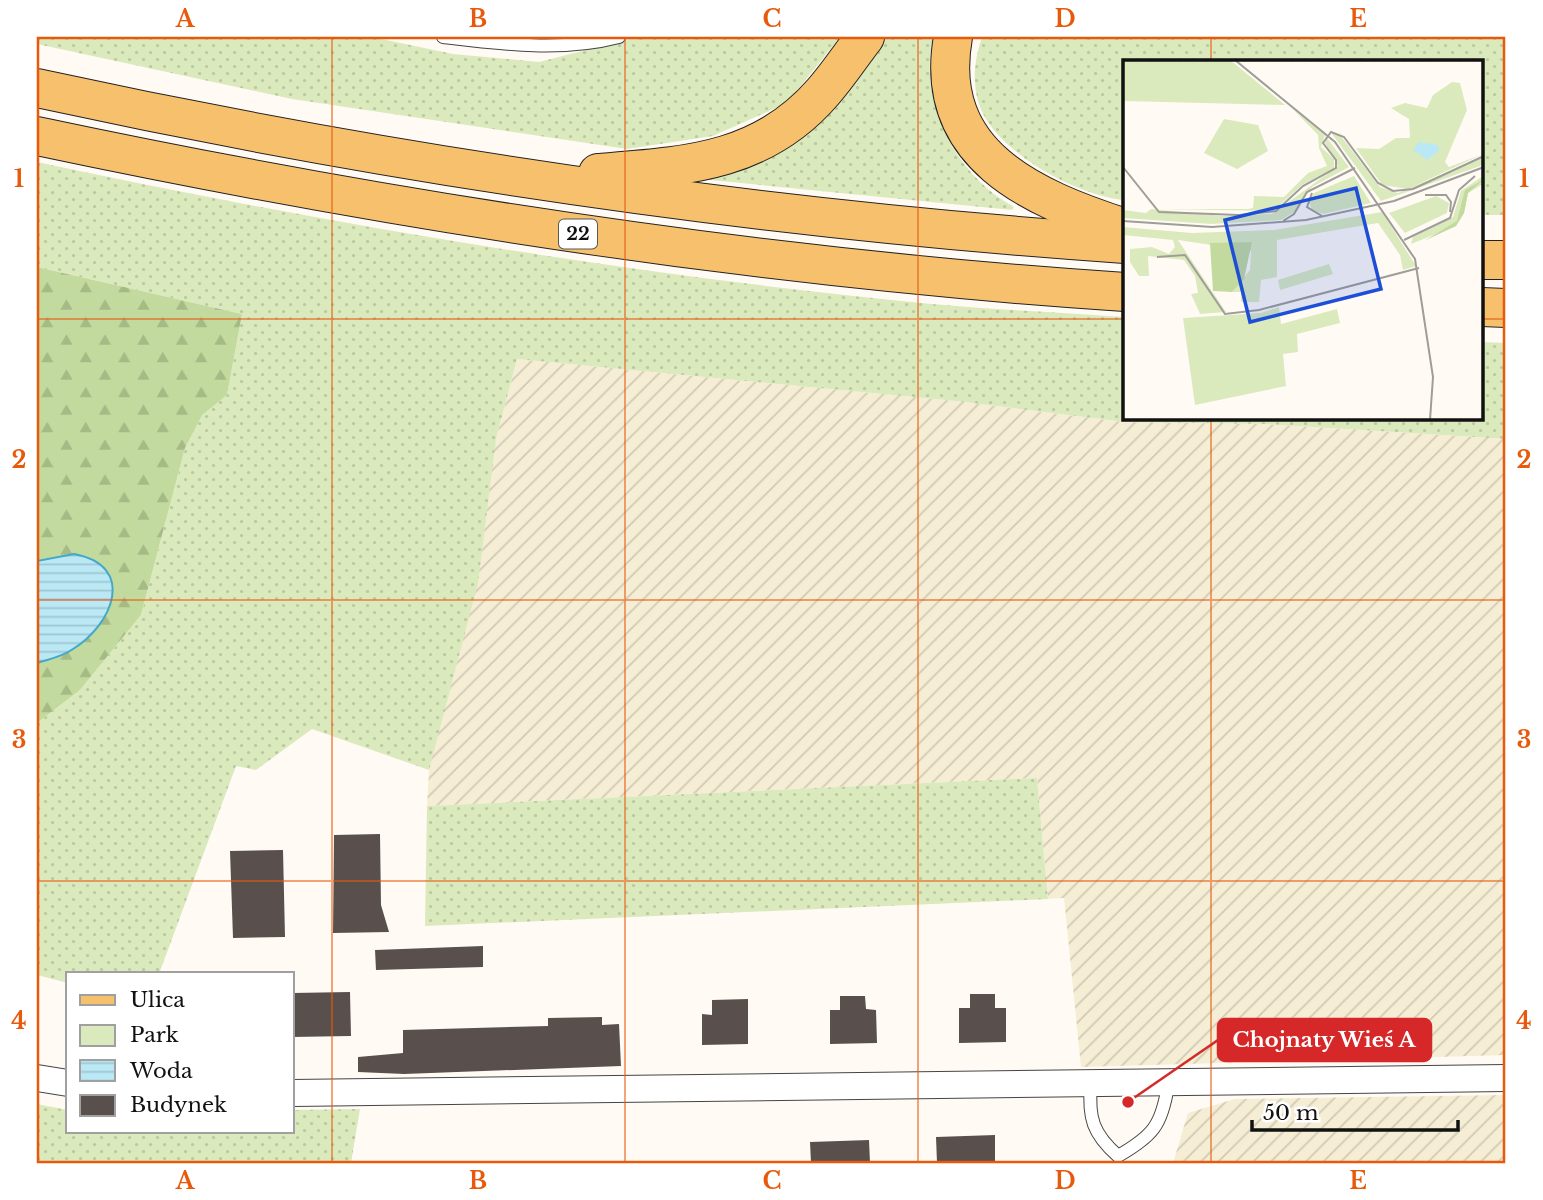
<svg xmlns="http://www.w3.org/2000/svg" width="1543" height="1200" viewBox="0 0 1543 1200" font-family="'Libre Baskerville',serif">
	<defs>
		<pattern id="farmland-furrows" width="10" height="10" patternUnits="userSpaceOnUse" patternTransform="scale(1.75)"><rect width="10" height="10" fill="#f5edd4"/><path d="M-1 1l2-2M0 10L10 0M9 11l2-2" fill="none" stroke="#d1cab5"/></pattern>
		<pattern id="green-dots" width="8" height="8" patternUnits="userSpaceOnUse" patternTransform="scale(1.75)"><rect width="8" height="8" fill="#dbeabd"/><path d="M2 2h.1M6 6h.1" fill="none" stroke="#bbc8a1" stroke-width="1.8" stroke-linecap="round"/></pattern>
		<pattern id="forest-firs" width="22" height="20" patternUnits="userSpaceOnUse" patternTransform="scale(1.75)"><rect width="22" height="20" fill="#c2da9d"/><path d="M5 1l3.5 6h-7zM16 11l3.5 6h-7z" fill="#a6ba86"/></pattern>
		<pattern id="water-rules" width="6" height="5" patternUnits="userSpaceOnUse" patternTransform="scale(1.75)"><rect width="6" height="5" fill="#bae8f5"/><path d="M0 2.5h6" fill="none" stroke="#9fc6d1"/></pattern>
	</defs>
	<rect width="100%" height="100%" fill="#fffbf4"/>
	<!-- farmland -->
	<g fill="url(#farmland-furrows)">
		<path d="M517 359 956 401 1124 422 1268 424 1506 439V1055L1081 1067 1064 898 1048 899 1037 778 427 806 429 770 496 439Z"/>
		<path d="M1506 1095V1163H1173L1188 1113 1235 1099Z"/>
	</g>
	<!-- green -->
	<g fill="url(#green-dots)">
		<path d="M37 37H372L453 54 539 62 637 37H840L787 103 713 136 627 149 292 99 37 44Z"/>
		<path d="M881 37H933C918 104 956 175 1014 207L1012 210 700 179Z"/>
		<path d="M982 37H1506V215H1482V61H1125V200C1078 197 990 149 978 101 972 78 975 58 982 37Z"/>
		<path d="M37 162C331 225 632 275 932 304 996 310 1061 312 1125 317V418H1482V342L1506 343V439L1268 424 1124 422 956 401 517 359 496 439 478 583 429 770 312 729 256 770 236 766 159 974H68V983L37 975V723L80 690 141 615 185 448 201 415 227 395 242 314 37 267Z"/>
		<path d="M1037 778 1048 899 425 926 427 806Z"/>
		<path d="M37 1104 68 1110V1132H292V1110L360 1109 351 1163H37Z"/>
	</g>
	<!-- forest -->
	<path fill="url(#forest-firs)" d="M37 267 242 314 227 395 202 415 185 448 141 615 80 690 37 723Z"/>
	<!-- water -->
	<path fill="url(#water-rules)" stroke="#42a9cb" stroke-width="2" d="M74 554C137 566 113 624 73 649 62 657 49 659 37 663V561Z"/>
	<!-- building -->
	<g fill="#59504d">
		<path d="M380 834 381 905 389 932 333 933 334 835Z"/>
		<path d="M283 850 285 937 233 938 230 851Z"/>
		<path d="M483 946V967L376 970 375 950Z"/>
		<path d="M350 992 351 1036 292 1037V993Z"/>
		<path d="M970 994H995V1008H1006V1042L959 1043V1008H970Z"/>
		<path d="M840 996H865L866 1009 876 1010 877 1043 830 1044V1010H840Z"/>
		<path d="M748 999V1044L702 1045V1014L712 1015V1000Z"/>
		<path d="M602 1017V1025L619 1024 621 1066 404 1074 358 1072V1057L403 1053V1030L548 1026V1018Z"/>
		<path d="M995 1135V1163H937L936 1137Z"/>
		<path d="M869 1140 870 1163H811L810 1142Z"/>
	</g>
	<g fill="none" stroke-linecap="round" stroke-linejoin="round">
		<defs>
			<g id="lane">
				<path d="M443 37C501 44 562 52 619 37"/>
				<path d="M1091 1085C1088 1118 1093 1134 1118 1156 1153 1136 1162 1125 1168 1085"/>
			</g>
			<g id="street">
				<path d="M37 1078 68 1083"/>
				<path d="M292 1093 1506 1078"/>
			</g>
			<g id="primary">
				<path d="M953 37C932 155 1032 198 1125 228"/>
				<path d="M37 88C395 166 759 219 1125 244"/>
				<path d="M37 136C396 212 758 268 1125 292"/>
				<path d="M598 173C685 166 762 163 823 92 838 75 851 55 865 37"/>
				<path d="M1482 260H1506"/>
				<path d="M1482 307 1506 308"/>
			</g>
		</defs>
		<!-- lane casing -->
		<use href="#lane" stroke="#444" stroke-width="14"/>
		<!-- street casing -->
		<use href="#street" stroke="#444" stroke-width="28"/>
		<!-- primary casing -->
		<use href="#primary" stroke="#222" stroke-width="40"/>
		<!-- lane -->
		<use href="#lane" stroke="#fff" stroke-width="12"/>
		<!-- street -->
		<use href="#street" stroke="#fff" stroke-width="26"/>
		<!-- primary -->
		<use href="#primary" stroke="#f6c06d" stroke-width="38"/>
	</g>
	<!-- grid -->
	<path fill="none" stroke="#e8590c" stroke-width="2" stroke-opacity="0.55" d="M332 37V1163M625 37V1163M918 37V1163M1211 37V61M37 319H1125M1482 319H1506M1211 418V1163M37 600H1506M37 881H1506"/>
	<g text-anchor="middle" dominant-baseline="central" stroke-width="7" stroke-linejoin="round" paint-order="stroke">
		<!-- shield labels -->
		<rect fill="#fff" stroke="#585858" stroke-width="2" x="559" y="219.5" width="38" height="29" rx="5"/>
		<g font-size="18" font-weight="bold" fill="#111">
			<text x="578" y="234">22</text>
		</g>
	</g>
	<!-- overview -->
	<g transform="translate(1123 60)">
		<rect width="360" height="360" fill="#fffbf4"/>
		<path d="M0 0H107L162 45 0 41ZM329 22 337 23 344 50 322 102 326 107 360 94 285 129 259 125 233 88 256 89 273 78H287L286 59 268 48 282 43 304 48 310 35ZM168 47 202 75 198 87 211 99V108L179 125 150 151 37 149H125L130 148 131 136 161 137 185 113 204 106 196 88 195 75ZM101 59 135 65 145 91 114 109 81 93ZM209 74 217 75 257 127 275 133 360 97V105L258 141ZM204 78 226 107 189 127 171 152 158 160 88 164 0 158V150L23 153 28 149 99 156 149 154 215 106 202 83ZM231 116 248 143 200 154 189 150 186 142 191 133ZM360 116V124L345 133 341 153 333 166 288 184 290 177 330 157 338 131ZM313 136 326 143 324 153 282 173 266 153ZM259 152 293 206 280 210 277 195 255 163 154 180V217L138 220 136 242H118V232H109L127 210 128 191 55 180 103 252 77 254 68 234 75 233 72 216 61 200 25 196 26 216H16L7 202V189L29 187 46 194 52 187 50 180 0 175V167L69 173 151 170ZM206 204 210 214 157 230 155 220ZM156 247 158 264 214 249 217 263 174 274 175 292 160 294 163 326 72 345 60 258 138 253Z" fill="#dbeabd"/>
		<path d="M360 120 345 133 341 153 333 166 301 181 334 161 342 130ZM129 182 121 219 109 232 90 231 87 183Z" fill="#c2da9d"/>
		<path d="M296 82 315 85 316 91 304 100 290 90Z" fill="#bae8f5"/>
		<path fill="none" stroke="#a09d99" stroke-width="2" d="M112 0 212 82 292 199 310 317 307 360M0 107 36 152 116 155 153 151 180 126 213 108V100L200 83 208 72 221 77 255 123 270 131 290 129 361 96M189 133 184 147 199 156M302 135H323L328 142 327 152M0 161 89 167 183 160 271 141 361 107M160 161 171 154 184 132 232 108M281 180 327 158 336 130 352 116M34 197 62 195 102 254 136 250 296 208"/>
		<path fill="#1d4ed8" fill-opacity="0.15" stroke="#1d4ed8" stroke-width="3.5" d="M233 128 258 229 127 262 102 160Z"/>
		<rect width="360" height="360" fill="none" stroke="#111" stroke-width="3.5"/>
	</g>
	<!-- callouts -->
	<path fill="none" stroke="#d62828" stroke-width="2.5" d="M1128 1102L1218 1040"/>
	<circle fill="#d62828" stroke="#fff" stroke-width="2.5" cx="1128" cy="1102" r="7"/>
	<rect fill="#d62828" stroke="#d62828" stroke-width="2.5" x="1218" y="1019" width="213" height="42" rx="7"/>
	<g font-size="21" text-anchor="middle" font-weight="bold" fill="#fff">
		<text x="1324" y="1047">Chojnaty Wieś A</text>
	</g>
	<!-- border -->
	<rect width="1543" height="1200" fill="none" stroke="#ffffff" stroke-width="77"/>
	<!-- legend -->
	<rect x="66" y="972" width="228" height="161" fill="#ffffff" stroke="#a0a0a0" stroke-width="2"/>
	<rect x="80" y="995" width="35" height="10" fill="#f6c06d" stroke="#a0a0a0" stroke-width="2"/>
	<text x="130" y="1007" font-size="21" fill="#111111">Ulica</text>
	<rect x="80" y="1025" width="35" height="21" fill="#dbeabd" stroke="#a0a0a0" stroke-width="2"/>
	<text x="130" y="1042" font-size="21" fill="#111111">Park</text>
	<rect x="80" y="1060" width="35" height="21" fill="url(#water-rules)" stroke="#a0a0a0" stroke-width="2"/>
	<text x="130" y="1078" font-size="21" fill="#111111">Woda</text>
	<rect x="80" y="1095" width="35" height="21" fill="#59504d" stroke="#a0a0a0" stroke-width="2"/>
	<text x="130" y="1112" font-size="21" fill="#111111">Budynek</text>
	<!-- scale -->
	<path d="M1252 1120v10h206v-10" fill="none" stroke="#111111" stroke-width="3.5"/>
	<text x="1263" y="1120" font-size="21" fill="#111111" stroke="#ffffff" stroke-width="5" paint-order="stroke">50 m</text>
	<rect x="38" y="38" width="1466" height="1124" fill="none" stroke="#e8590c" stroke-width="2.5"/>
	<g font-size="23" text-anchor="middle" font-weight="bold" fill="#e8590c">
		<text x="185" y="27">A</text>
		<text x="478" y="27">B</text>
		<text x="772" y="27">C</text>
		<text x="1065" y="27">D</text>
		<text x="1358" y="27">E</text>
		<text x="19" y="187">1</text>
		<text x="1524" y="187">1</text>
		<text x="19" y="468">2</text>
		<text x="1524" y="468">2</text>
		<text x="19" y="748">3</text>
		<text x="1524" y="748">3</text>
		<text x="19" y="1029">4</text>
		<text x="1524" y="1029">4</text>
		<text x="185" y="1189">A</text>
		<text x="478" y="1189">B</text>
		<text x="772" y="1189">C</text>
		<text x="1065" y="1189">D</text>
		<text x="1358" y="1189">E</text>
	</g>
</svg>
